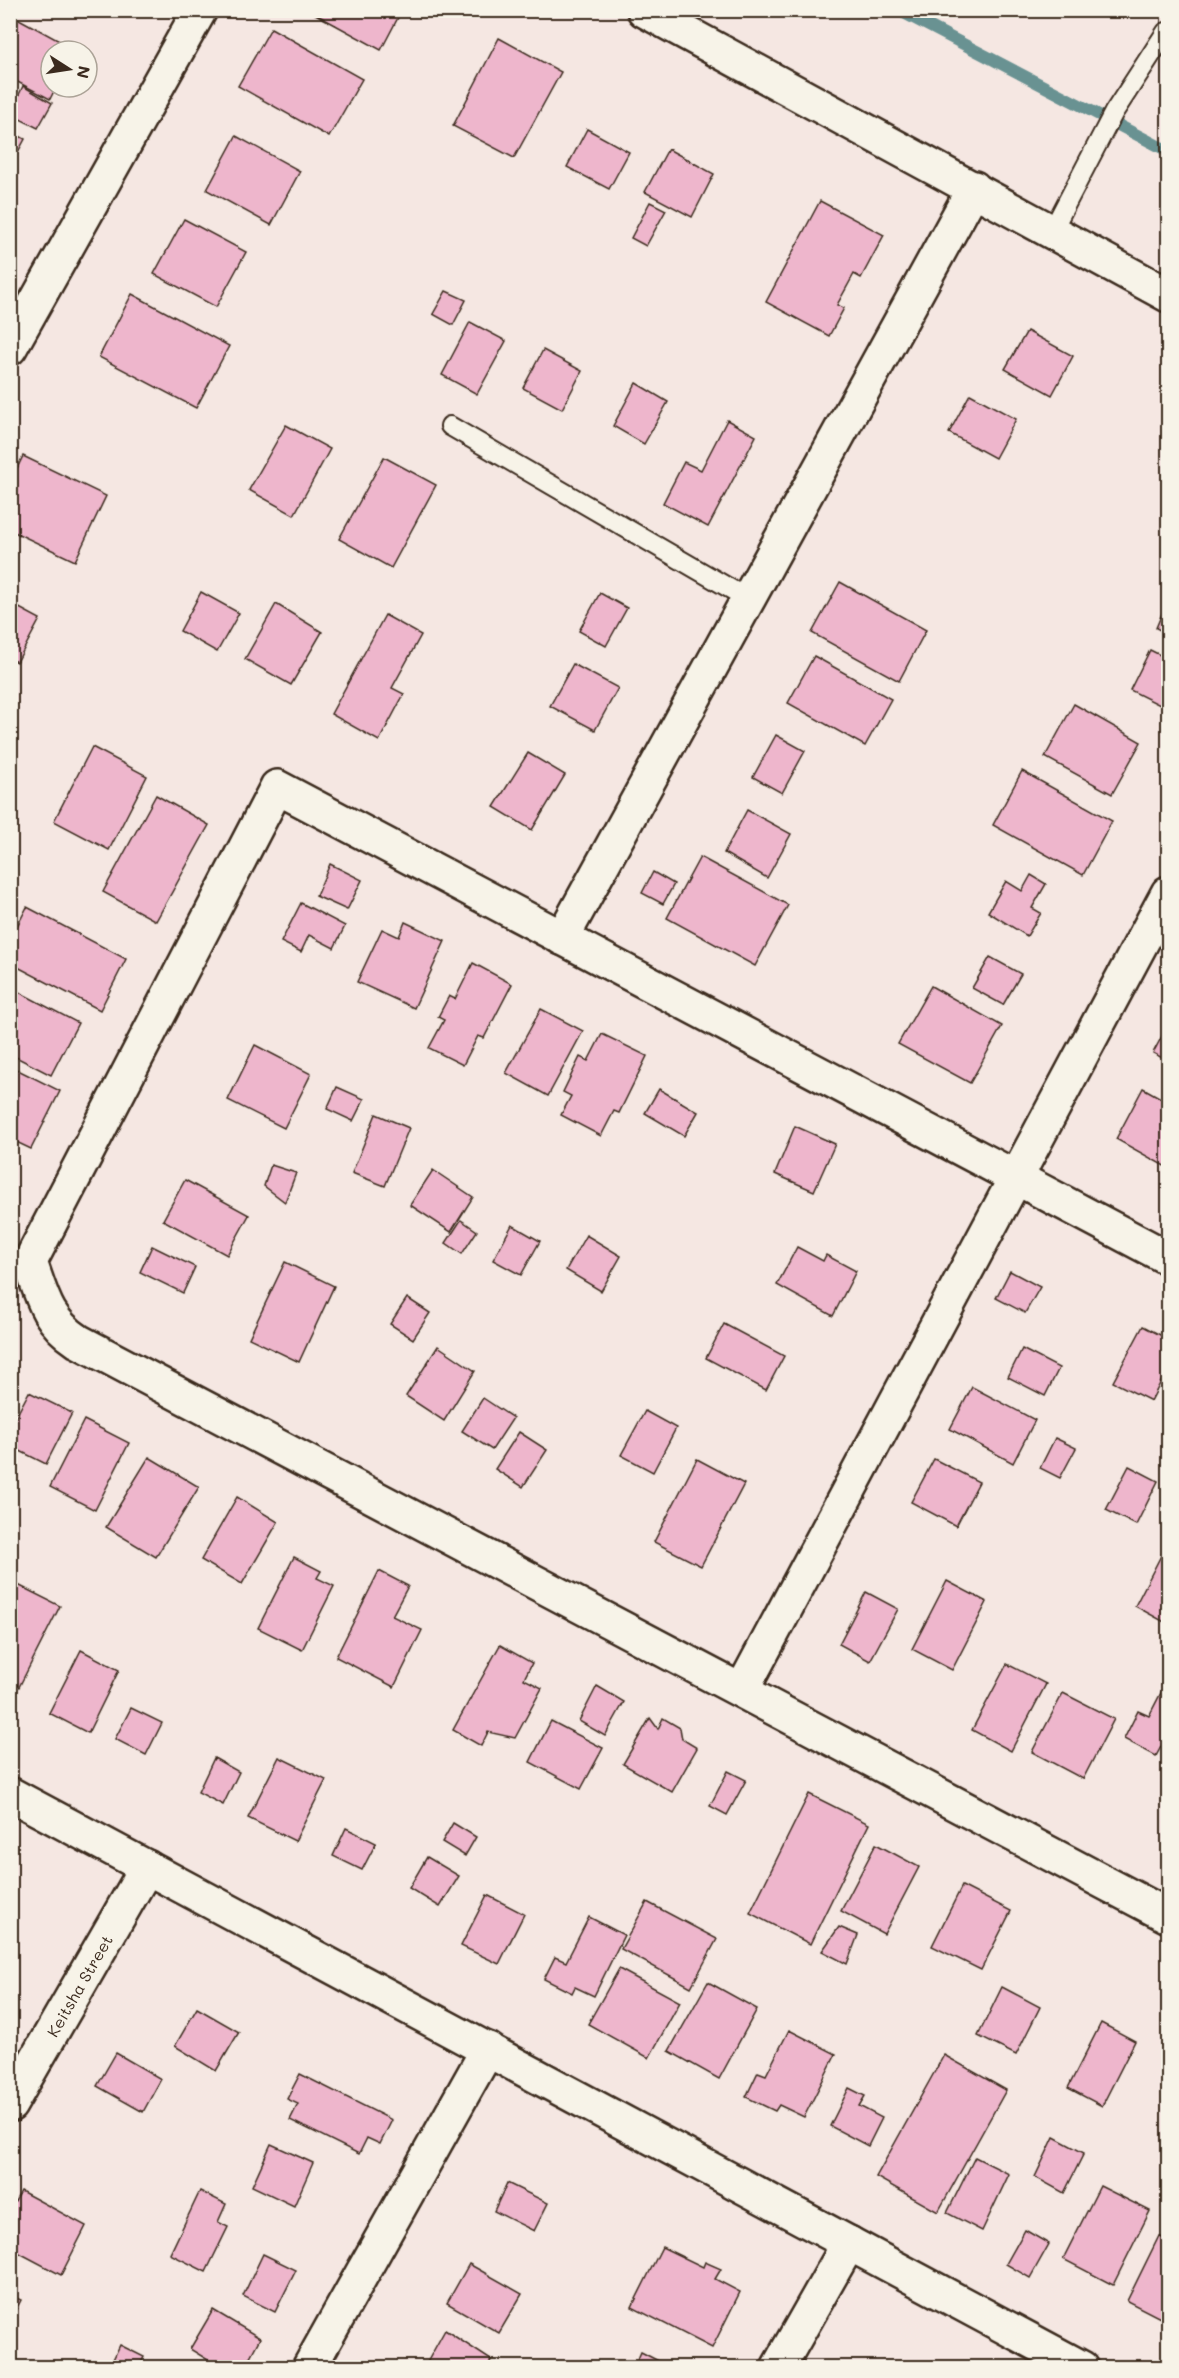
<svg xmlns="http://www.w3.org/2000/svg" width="1179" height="2378" viewBox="0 0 1179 2378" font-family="Mali,sans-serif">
	<rect width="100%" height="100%" fill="#f5e7e2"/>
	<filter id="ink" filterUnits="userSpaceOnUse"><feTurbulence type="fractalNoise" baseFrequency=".0167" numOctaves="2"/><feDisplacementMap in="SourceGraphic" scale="12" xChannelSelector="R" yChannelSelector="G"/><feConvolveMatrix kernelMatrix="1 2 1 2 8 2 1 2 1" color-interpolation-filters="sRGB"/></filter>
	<g filter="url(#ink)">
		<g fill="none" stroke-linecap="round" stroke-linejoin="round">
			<!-- stream -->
			<path stroke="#699292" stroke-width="12" d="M898 10 1168 151"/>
		</g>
		<!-- building -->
		<g fill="#eeb6cc" stroke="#3b2a1e" stroke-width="1.5">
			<path d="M308 10H402L381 50Z"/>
			<path d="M19 19 76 50 51 51V87H56L50 99 10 78V35Z"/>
			<path d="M271 28 362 79 329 137 238 86Z"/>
			<path d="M499 38 561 72 514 158 453 126Z"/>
			<path d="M23 86 52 103 38 128 10 114Z"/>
			<path d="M587 129 629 152 609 189 567 167Z"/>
			<path d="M10 131 25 139 10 167Z"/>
			<path d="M236 136 300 171 271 225 207 190Z"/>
			<path d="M668 149 714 174 692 217 645 192Z"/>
			<path d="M820 201 884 235 861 278 854 274 837 305 844 308 829 336 766 302Z"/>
			<path d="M650 202 666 210 646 246 631 238Z"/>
			<path d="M184 219 246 252 216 307 154 274Z"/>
			<path d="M446 291 466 300 453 325 433 314Z"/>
			<path d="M132 294 229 346 196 408 99 357Z"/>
			<path d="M470 322 506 341 477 394 442 375Z"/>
			<path d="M1027 331 1073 356 1052 395 1005 369Z"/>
			<path d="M543 350 582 371 562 409 523 388Z"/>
			<path d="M636 383 668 402 644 444 613 426Z"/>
			<path d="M970 394 1016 419 995 458 949 433Z"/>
			<path d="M727 420 756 436 708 527 663 503 684 462 701 470Z"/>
			<path d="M286 425 330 449 294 515 249 490Z"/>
			<path d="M23 456 106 496 75 561 10 530V483Z"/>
			<path d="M384 457 436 485 391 568 339 539Z"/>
			<path d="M840 582 926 630 899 681 812 633Z"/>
			<path d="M201 592 239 613 217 652 180 631Z"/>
			<path d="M600 593 627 608 606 646 579 631Z"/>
			<path d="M1168 599V634L1156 628Z"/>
			<path d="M10 603 40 619 17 662 10 659Z"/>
			<path d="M276 604 322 632 291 685 245 659Z"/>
			<path d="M385 615 421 635 392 688 404 694 379 741 331 714Z"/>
			<path d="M1150 650 1168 659V694L1162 706 1130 690Z"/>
			<path d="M814 656 891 699 865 746 788 703Z"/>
			<path d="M573 664 618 688 595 730 550 706Z"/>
			<path d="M1074 704 1141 742 1112 794 1045 757Z"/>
			<path d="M776 735 805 751 782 793 753 777Z"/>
			<path d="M92 747 147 776 109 850 54 821Z"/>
			<path d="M528 753 565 775 532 830 494 807Z"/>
			<path d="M1022 771 1112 821 1083 875 993 825Z"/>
			<path d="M156 795 209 825 156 921 103 892Z"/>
			<path d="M747 810 791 834 767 878 724 853Z"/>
			<path d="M700 857 788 905 755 966 667 918Z"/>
			<path d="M330 864 362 880 347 910 316 896Z"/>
			<path d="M653 872 674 884 663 904 642 893Z"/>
			<path d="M1031 875 1046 884 1032 908 1041 913 1027 936 988 912 1006 881 1022 891Z"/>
			<path d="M301 903 345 926 334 948 309 935 301 952 281 942Z"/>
			<path d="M27 907 126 959 100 1010 10 963V940Z"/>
			<path d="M405 922 445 941 414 1008 357 982 382 929 399 937Z"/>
			<path d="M990 957 1021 974 1003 1005 972 988Z"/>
			<path d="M473 963 512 984 484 1038 478 1036 463 1065 429 1048 444 1020 438 1017 449 996 455 999Z"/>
			<path d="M931 986 1002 1026 970 1083 898 1044Z"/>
			<path d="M17 991 78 1023 51 1075 10 1054V1003Z"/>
			<path d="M541 1009 583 1031 548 1096 506 1073Z"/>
			<path d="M1168 1025V1061L1153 1053Z"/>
			<path d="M602 1034 647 1056 619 1113 614 1111 601 1136 561 1115 571 1096 563 1092 580 1057 588 1061Z"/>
			<path d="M255 1045 311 1074 284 1128 228 1100Z"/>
			<path d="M10 1066 60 1091 31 1149 10 1139Z"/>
			<path d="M337 1087 364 1099 353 1121 327 1109Z"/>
			<path d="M1143 1088 1168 1102V1168L1116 1139Z"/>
			<path d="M659 1089 698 1112 684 1136 645 1113Z"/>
			<path d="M376 1114 409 1128 385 1186 352 1173Z"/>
			<path d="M795 1126 835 1144 814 1191 775 1174Z"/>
			<path d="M271 1165 296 1173 285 1202 264 1186Z"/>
			<path d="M433 1170 473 1197 451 1232 410 1205Z"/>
			<path d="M185 1180 249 1215 227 1255 163 1220Z"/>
			<path d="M461 1220 477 1231 462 1254 446 1243Z"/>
			<path d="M512 1225 540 1241 521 1275 493 1260Z"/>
			<path d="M586 1235 621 1256 601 1291 566 1270Z"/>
			<path d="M152 1246 195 1267 183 1293 140 1272Z"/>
			<path d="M797 1247 823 1261 826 1255 856 1271 833 1316 777 1285Z"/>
			<path d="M285 1262 334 1286 299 1362 249 1338Z"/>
			<path d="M1010 1271 1040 1287 1025 1313 996 1298Z"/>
			<path d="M407 1298 430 1313 413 1339 390 1324Z"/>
			<path d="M724 1324 784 1356 766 1390 706 1358Z"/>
			<path d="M1143 1326 1168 1339V1368L1151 1401 1113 1382Z"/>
			<path d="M438 1346 475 1371 444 1421 406 1396Z"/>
			<path d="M1022 1349 1059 1368 1045 1396 1008 1377Z"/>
			<path d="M972 1387 1035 1420 1013 1463 950 1429Z"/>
			<path d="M29 1392 72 1413 46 1464 10 1446V1428Z"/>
			<path d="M483 1398 513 1418 492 1450 462 1431Z"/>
			<path d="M645 1411 676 1428 653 1472 621 1455Z"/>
			<path d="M84 1420 129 1443 95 1510 50 1487Z"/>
			<path d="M519 1432 547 1450 523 1487 495 1469Z"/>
			<path d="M1055 1438 1076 1448 1060 1478 1040 1468Z"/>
			<path d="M149 1457 199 1487 156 1557 106 1527Z"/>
			<path d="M697 1459 744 1484 701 1566 654 1542Z"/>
			<path d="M934 1459 979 1482 956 1526 911 1502Z"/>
			<path d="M1129 1466 1158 1481 1136 1525 1106 1510Z"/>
			<path d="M237 1497 278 1522 242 1584 201 1560Z"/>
			<path d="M1168 1542V1624L1135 1606Z"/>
			<path d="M294 1557 321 1571 317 1578 334 1586 302 1650 258 1628Z"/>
			<path d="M379 1571 408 1586 392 1616 422 1630 394 1687 336 1657Z"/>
			<path d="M947 1581 987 1602 952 1670 912 1649Z"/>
			<path d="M18 1585 60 1606 19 1687 10 1682V1600Z"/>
			<path d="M866 1592 898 1609 870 1661 839 1644Z"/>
			<path d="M500 1645 532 1663 524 1679 542 1688 515 1738 488 1732 481 1746 453 1730Z"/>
			<path d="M81 1650 119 1670 88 1733 49 1713Z"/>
			<path d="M1007 1664 1046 1684 1011 1751 972 1730Z"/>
			<path d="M597 1686 624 1702 605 1736 579 1721Z"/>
			<path d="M1164 1687 1168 1690V1748L1162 1745 1156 1756 1124 1739 1138 1711 1149 1716Z"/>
			<path d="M1063 1693 1114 1719 1083 1779 1032 1752Z"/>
			<path d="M131 1708 162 1723 146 1755 115 1739Z"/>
			<path d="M650 1718 658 1729 663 1718 680 1728 682 1739 697 1748 672 1792 623 1764Z"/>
			<path d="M551 1721 603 1748 581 1789 530 1762Z"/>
			<path d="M279 1757 326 1780 295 1841 248 1818Z"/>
			<path d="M214 1758 239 1772 223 1805 198 1792Z"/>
			<path d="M728 1771 746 1780 727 1815 710 1806Z"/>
			<path d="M809 1794 869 1824 810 1944 750 1913Z"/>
			<path d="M453 1823 476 1837 465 1856 442 1842Z"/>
			<path d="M346 1828 376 1843 362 1870 333 1856Z"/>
			<path d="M876 1844 919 1867 884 1934 841 1911Z"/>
			<path d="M427 1857 459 1876 440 1907 409 1888Z"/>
			<path d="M962 1886 1011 1911 981 1970 932 1946Z"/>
			<path d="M487 1895 524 1914 499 1964 461 1946Z"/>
			<path d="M647 1902 717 1939 691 1987 621 1949Z"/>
			<path d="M589 1917 624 1935 594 1996 575 1987 572 1993 544 1979 555 1957 566 1962Z"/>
			<path d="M839 1927 858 1935 847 1964 822 1951Z"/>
			<path d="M619 1969 680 2002 649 2058 588 2024Z"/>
			<path d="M708 1982 757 2009 719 2079 669 2051Z"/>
			<path d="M1002 1987 1040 2007 1016 2055 978 2036Z"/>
			<path d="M197 2008 239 2032 216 2071 175 2046Z"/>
			<path d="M1101 2023 1135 2041 1102 2106 1068 2088Z"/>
			<path d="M789 2030 836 2054 804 2117 779 2105 775 2111 746 2097 758 2072 766 2075Z"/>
			<path d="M116 2053 161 2079 143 2112 97 2086Z"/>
			<path d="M944 2055 1006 2090 938 2212 876 2177Z"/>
			<path d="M300 2074 392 2120 380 2144 367 2138 359 2154 290 2120 298 2104 287 2099Z"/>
			<path d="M849 2088 865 2096 859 2106 882 2118 868 2146 830 2126Z"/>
			<path d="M1054 2137 1084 2153 1064 2193 1035 2177Z"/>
			<path d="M271 2144 313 2163 294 2206 252 2186Z"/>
			<path d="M975 2157 1009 2174 982 2231 947 2213Z"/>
			<path d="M507 2183 548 2203 534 2231 494 2211Z"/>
			<path d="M1100 2186 1150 2211 1113 2285 1063 2259Z"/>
			<path d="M21 2191 86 2226 61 2275 10 2248V2211Z"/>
			<path d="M200 2191 226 2204 218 2222 228 2227 206 2272 170 2254Z"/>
			<path d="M1025 2230 1049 2244 1030 2278 1006 2264Z"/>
			<path d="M1159 2236 1168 2241V2316L1166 2321 1127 2301Z"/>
			<path d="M662 2247 703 2267 705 2262 721 2269 715 2279 740 2292 712 2348 632 2307Z"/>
			<path d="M263 2254 296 2270 275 2312 243 2296Z"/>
			<path d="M469 2264 522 2294 499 2333 447 2303Z"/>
			<path d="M10 2295 21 2300 10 2321Z"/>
			<path d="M213 2310 260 2338 244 2368H221L190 2349Z"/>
			<path d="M445 2330 491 2360 487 2368H424Z"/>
			<path d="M120 2345 144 2357 138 2368H109Z"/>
			<path d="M641 2352 672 2368H634Z"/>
		</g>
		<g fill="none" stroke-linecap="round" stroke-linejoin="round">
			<defs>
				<g id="service">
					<path d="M1052 231 1114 112 1166 32"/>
					<path d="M450 426 748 599"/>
				</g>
				<g id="minor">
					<path d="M10 348 200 10"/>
					<path d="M562 938 974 188"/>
					<path d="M1168 1258 277 787 30 1262C42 1296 46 1320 78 1341L1168 1916"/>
					<path d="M742 1690 1168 893"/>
					<path d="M10 1794 1082 2368"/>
					<path id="s1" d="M10 2105 147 1867"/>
					<path d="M309 2368 488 2049"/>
					<path d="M778 2368 849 2243"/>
				</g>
				<path id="tertiary" d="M644 10 1168 295"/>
			</defs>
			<!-- service casing -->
			<use href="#service" stroke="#3b2a1e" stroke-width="22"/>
			<!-- minor casing -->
			<use href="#minor" stroke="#3b2a1e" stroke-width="38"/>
			<!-- tertiary casing -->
			<use href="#tertiary" stroke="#3b2a1e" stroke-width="38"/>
			<!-- service -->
			<use href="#service" stroke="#f7f3e8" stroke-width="18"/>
			<!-- minor -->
			<use href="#minor" stroke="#f7f3e8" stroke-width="33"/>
			<!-- tertiary -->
			<use href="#tertiary" stroke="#f7f3e8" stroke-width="33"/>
		</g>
	</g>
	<g text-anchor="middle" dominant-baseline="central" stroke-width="6" stroke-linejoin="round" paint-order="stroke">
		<!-- street labels -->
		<g font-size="16" fill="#3b2a1e" stroke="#f7f3e8">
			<text stroke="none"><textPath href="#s1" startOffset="138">Keitsha Street</textPath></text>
		</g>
	</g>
	<!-- margin -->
	<rect width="1179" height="2378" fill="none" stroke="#f7f3e8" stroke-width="36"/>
	<rect x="18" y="18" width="1143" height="2342" fill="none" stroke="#3b2a1e" stroke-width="2" filter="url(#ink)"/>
	<!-- north arrow -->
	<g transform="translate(69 69) rotate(102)"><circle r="28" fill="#f7f3e8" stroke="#aca397" stroke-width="1.5"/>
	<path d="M0-4.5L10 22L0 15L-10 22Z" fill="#3b2a1e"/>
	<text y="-9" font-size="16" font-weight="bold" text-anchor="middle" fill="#3b2a1e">N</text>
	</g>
</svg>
